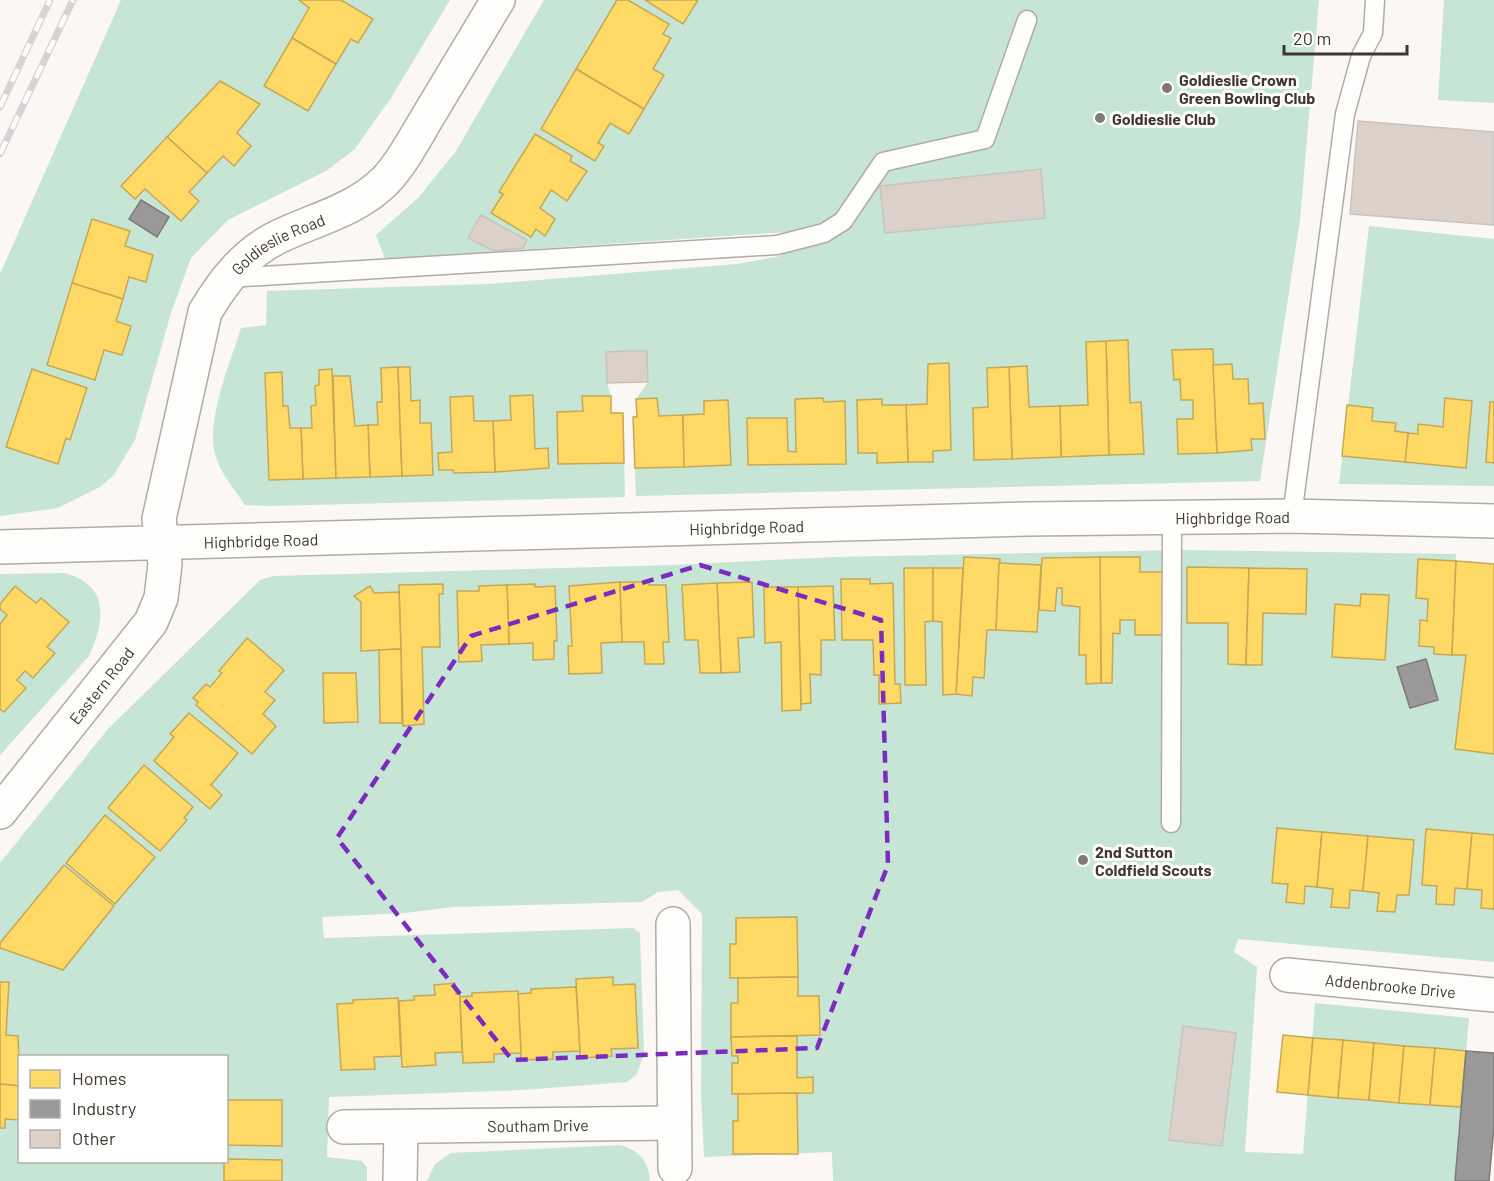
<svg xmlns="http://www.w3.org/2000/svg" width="1494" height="1181" viewBox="0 0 1494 1181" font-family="Barlow,sans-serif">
	<rect width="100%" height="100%" fill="#faf7f4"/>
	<!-- green -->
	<g fill="#c6e5d5" fill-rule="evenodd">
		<path d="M121 0H450L391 98 354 150 326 171 228 220 191 258 171 313 135 440 113 476 100 487 58 508 0 516V274Z"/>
		<path d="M544 0H1319L1300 220 1260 481 636 496 633 417 637 416 636 399 648 382 626 352 627 383H607L611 396V413H623L625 497 270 506 245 505C235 490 221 474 216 457 204 424 231 361 241 328L266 325 267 291 488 284 737 264 780 256 801 231 385 259 376 235 418 198 456 151Z"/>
		<path d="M1444 0H1494V103L1438 100Z"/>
		<path d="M1369 226 1494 239V486L1339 484Z"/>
		<path d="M1181 550 1456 554 1452 654 1466 655 1455 749 1494 754V962L1238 939 1234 952 1257 967 1245 1152 1303 1154 1315 1003 1469 1018 1455 1181H833L832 1152 704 1157 701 1095 702 914 678 890 658 892 642 902 453 907 405 913 322 917 324 938 633 928 640 933 644 1054 637 1074 627 1082 522 1090 329 1097 327 1157 362 1161 367 1168V1181H0V863L108 729 260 580 273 576 672 565 836 557ZM20 1056H226V1162H20Z"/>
		<path d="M64 573C110 585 105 620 89 656L0 755V574Z"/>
		<path d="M620 1145C639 1150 649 1162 650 1181H427L435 1164 451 1153Z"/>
	</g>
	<!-- homes -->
	<g fill="#ffd966" stroke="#c6a855" stroke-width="1.5">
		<path d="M299 0H341L373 19 358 43 351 39 336 64 292 38 309 8Z"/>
		<path d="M617 0H628L669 24 663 34 671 38 653 69 664 75 644 109 576 69Z"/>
		<path d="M645 0H698L683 24Z"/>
		<path d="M292 38 336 64 308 111 264 86Z"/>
		<path d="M576 69 644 109 629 134 610 123 598 143 604 146 595 161 541 129Z"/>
		<path d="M220 81 260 104 237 133 251 146 234 166 223 156 207 173 167 137Z"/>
		<path d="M535 134 572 156 570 161 587 171 567 201 551 190 540 208 555 219 545 236 536 229 531 237 491 213 503 194 499 192Z"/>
		<path d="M167 137 207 173 189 192 199 201 181 221 145 189 135 199 121 186Z"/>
		<path d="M92 219 130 231 125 246 153 255 146 282 129 277 123 299 72 283Z"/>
		<path d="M72 283 123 299 116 321 131 326 122 355 104 350 95 380 47 365Z"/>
		<path d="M1128 340 1130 403 1141 402 1144 454 1109 455 1106 341Z"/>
		<path d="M1106 341 1109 455 1061 457 1060 406 1088 405 1086 342Z"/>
		<path d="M1213 349 1217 453 1178 454 1177 419H1193V400H1181L1180 379 1174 380 1172 350Z"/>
		<path d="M949 363 951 450 933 451V462H908L906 405 927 404 928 364Z"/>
		<path d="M1232 364 1233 379H1248L1249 404 1263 403 1265 439H1251L1252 450 1217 453 1213 365Z"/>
		<path d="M1027 366 1029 407 1060 406 1061 457 1012 459 1009 367Z"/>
		<path d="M398 367 402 476 370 477 368 425H378L377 402H382L381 368Z"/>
		<path d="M398 367H410L411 401 420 400V423H431L433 475 402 476Z"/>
		<path d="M1009 367 1012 459 974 460 973 408 988 407 987 368Z"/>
		<path d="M32 369 87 388 70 440 66 438 58 464 6 447Z"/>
		<path d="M332 369 336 478 303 479 301 428H312L311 406 316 405 315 386 319 385V370Z"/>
		<path d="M282 372 283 406H288L290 428H301L303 479 269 480 265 373Z"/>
		<path d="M333 376H350L355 426 368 425 370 477 336 478Z"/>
		<path d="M533 395 535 449 548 448 549 468 495 472 493 421 511 420 510 396Z"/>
		<path d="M473 396 474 421H493L495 472 454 473 453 470H439L438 453 452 452 450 397Z"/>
		<path d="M582 396H611V413H623L624 463 558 464 557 412 583 411Z"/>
		<path d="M657 398 659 416 683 415 684 467 635 468 633 417H637L636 399Z"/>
		<path d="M823 398 824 402 845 401 846 464 748 465 747 418H787L788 451 796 452 795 399Z"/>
		<path d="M1445 398 1472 401 1466 468 1405 462 1408 433 1418 434V424L1443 427Z"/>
		<path d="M882 399V405H906L908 462 877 463V453H858L857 400Z"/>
		<path d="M728 400 731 465 684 467 683 415 704 414V401Z"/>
		<path d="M1490 402H1494V463L1486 462Z"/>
		<path d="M1347 405 1373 408 1372 421 1396 423 1395 431 1408 433 1405 462 1342 456Z"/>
		<path d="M964 557 1000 559 996 630H987L984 678 973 677 972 696 956 694Z"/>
		<path d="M1100 557H1140V572H1165V635H1135V620H1120V634L1113 633 1112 683H1101Z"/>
		<path d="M1100 557 1101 683 1086 684V655H1079L1080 607 1062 605V588H1057L1055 611 1039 610 1042 558Z"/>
		<path d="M1418 559 1456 561 1452 655 1434 654V647L1419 646 1420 620 1427 621 1428 599 1416 598Z"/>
		<path d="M1456 561 1494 564V754L1455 749 1466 655H1452Z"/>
		<path d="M999 563 1041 565 1037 632 996 630Z"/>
		<path d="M1187 567 1249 568 1246 665 1228 664V623H1187Z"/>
		<path d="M904 568H933V621L925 622 926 685H905Z"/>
		<path d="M933 568H963L956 694 943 695 942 622 933 621Z"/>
		<path d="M1249 568 1307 569 1306 614 1263 613 1262 665H1246Z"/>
		<path d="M841 579H870V584L893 583 895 684H900L901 703 879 704V675H874L873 640H842Z"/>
		<path d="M620 582 622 642 601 643 602 673 569 674 568 646H572L569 586Z"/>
		<path d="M620 582H649V585H666L669 642H663L664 664H645L644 642H622Z"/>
		<path d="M752 582 754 637 738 638 740 672 721 673 717 583Z"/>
		<path d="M717 583 721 673H700L698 640H685L682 585Z"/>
		<path d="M443 584V594H439L440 647H422L424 724 403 726 399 585Z"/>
		<path d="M535 584V587L555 586 557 641H554V659L533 660V643L509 644 507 585Z"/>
		<path d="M507 585 509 644 481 645 482 661 459 662 457 591H479V586Z"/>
		<path d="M15 586 36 603 41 598 69 622 47 647 55 653 33 678 25 671 17 680 26 688 4 712 0 709V624L7 615 0 609V604Z"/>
		<path d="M370 586 374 593 399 592 401 649 361 651V602L354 596Z"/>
		<path d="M833 586 835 640H821V675L810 674 811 703 801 704 798 587Z"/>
		<path d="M764 587H798L801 710 782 711 781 642 765 643Z"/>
		<path d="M1361 594 1389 595 1385 660 1332 657 1335 604 1360 606Z"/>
		<path d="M247 638 284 670 265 692 275 700 263 714 276 726 252 754 196 705 198 702 193 698 206 684 210 687 222 673 219 671Z"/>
		<path d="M401 649 402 723H380L379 650Z"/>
		<path d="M323 673H356L358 722 324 723Z"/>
		<path d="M189 713 238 753 211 785 222 795 210 809 154 761 174 737 170 734Z"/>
		<path d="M144 765 193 807 184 818 187 820 160 851 108 808Z"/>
		<path d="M105 815 155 857 115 904 66 863Z"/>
		<path d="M1277 828 1322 832 1317 887 1305 886 1304 904 1286 902 1288 884 1272 883Z"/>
		<path d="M1426 829 1472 833 1467 889 1455 888 1454 905 1436 904 1437 886 1422 885Z"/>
		<path d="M1322 832 1368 836 1363 891 1350 890 1349 908 1331 907 1333 889 1317 887Z"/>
		<path d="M1472 833 1494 835V909L1481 908 1482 890 1467 889Z"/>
		<path d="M1368 836 1414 840 1409 895H1397L1395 912 1377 911 1379 893 1363 891Z"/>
		<path d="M64 865 114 906 63 970 0 948V943Z"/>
		<path d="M797 917 798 977 730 978V944H736V918Z"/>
		<path d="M613 977V985L635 984 638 1048 611 1049 612 1056 580 1058 576 979Z"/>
		<path d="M798 977V996H819L820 1035 731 1037V1003H738V978Z"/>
		<path d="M0 982H9L6 1035 18 1036 20 1086 0 1084Z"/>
		<path d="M455 983 456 994H460V997L462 1052 435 1053 436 1065 402 1067 399 1001 414 1000V996L435 995 434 985Z"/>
		<path d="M576 987 580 1051 553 1052V1059L521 1060 518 994 531 993V989Z"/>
		<path d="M518 991 521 1053 494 1054V1062L463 1063 460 997 472 996V993Z"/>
		<path d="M398 998 401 1056 374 1057 375 1069 341 1070 337 1004 353 1003V1000Z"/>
		<path d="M1283 1035 1313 1038 1308 1095 1277 1092Z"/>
		<path d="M797 1036V1078L813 1077V1093L732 1094V1063H738V1056H732L731 1037Z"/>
		<path d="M1313 1038 1343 1040 1338 1098 1308 1095Z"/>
		<path d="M1343 1040 1374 1043 1369 1100 1338 1098Z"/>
		<path d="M1374 1043 1404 1046 1399 1103 1369 1100Z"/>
		<path d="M1404 1046 1435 1048 1430 1105 1399 1103Z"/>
		<path d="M1435 1048 1466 1051 1461 1107 1430 1105Z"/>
		<path d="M0 1084 20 1086V1120L5 1119V1128H0Z"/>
		<path d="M797 1093 798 1154H733V1121H738V1094Z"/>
		<path d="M226 1100H282V1146L226 1145Z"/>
		<path d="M226 1159 282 1160V1181H224V1162Z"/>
	</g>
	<!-- industry -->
	<g fill="#999" stroke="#7e7b79" stroke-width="1.5">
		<path d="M141 200 169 217 157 237 129 219Z"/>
		<path d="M1426 659 1438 700 1410 708 1397 667Z"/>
		<path d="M1466 1051 1494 1053V1127L1489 1181H1455Z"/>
	</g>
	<!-- building -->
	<g fill="#dbd1c9" stroke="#c9c3be" stroke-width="1.5">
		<path d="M1358 121 1494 132V225L1350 214Z"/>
		<path d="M1041 169 1045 218 885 233 880 186Z"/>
		<path d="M481 215 527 240 523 248 494 251 468 238Z"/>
		<path d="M626 351H647L648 382 607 383 606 352Z"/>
		<path d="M1183 1026 1236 1033 1222 1146 1169 1140Z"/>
	</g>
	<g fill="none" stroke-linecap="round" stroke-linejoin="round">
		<defs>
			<g id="service">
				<path d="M228 278 777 245 824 233 843 221 883 162 985 139 1027 20"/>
				<path d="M1292 516 1345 114 1361 56 1373 33 1375 0"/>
				<path d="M1171 823 1172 517"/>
			</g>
			<g id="minor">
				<path id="s1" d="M0 812 151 622 161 598 165 564 159 519 205 312C224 280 246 252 280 236 316 219 356 210 385 181 403 162 416 136 430 113 453 75 475 38 498 0"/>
				<path d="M673 924 675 1168"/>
				<path id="s2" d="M1287 975 1494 995"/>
				<path id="s3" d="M344 1127 673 1123"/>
				<path d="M400 1181 401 1128"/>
			</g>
			<g id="tertiary">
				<path id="s4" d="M0 547 1027 519 1292 516 1494 521"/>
			</g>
		</defs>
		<!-- service casing -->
		<use href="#service" stroke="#b1aba6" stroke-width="21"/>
		<!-- minor casing -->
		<use href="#minor" stroke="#b1aba6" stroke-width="36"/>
		<!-- tertiary casing -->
		<use href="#tertiary" stroke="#b1aba6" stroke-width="36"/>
		<!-- service -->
		<use href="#service" stroke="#fefefd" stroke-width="18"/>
		<!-- minor -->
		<use href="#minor" stroke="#fefefd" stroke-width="33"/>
		<!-- tertiary -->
		<use href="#tertiary" stroke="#fefefd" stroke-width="33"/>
		<defs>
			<g id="rail">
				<path d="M0 107 50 0"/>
				<path d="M0 154 73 0"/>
			</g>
		</defs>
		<!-- rail casing -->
		<use href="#rail" stroke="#d5d4d3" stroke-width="7"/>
		<!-- rail -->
		<use href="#rail" stroke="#fff" stroke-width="4.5" stroke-dasharray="14" stroke-linecap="butt"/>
	</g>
	<!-- marked area -->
	<path fill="none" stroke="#7b2cbf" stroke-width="4.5" stroke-dasharray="12 8" stroke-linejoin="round" d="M700 565 881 620 888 865 817 1048 512 1060 337 838 471 636Z"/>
	<!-- markers -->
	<g fill="#817a73" stroke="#fff" stroke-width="2">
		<circle cx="1167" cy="88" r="6"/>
		<circle cx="1100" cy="118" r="6"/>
		<circle cx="1083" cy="860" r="6"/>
	</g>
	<g text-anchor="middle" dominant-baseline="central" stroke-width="6" stroke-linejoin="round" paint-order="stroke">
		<!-- poi labels -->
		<g font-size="16" font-weight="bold" fill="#40362e" stroke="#fff" text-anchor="start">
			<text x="1179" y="79">Goldieslie Crown<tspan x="1179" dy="18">Green Bowling Club</tspan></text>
			<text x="1112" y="118">Goldieslie Club</text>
			<text x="1095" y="851">2nd Sutton<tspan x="1095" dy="18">Coldfield Scouts</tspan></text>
		</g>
		<!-- street labels -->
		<g font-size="16" fill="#40362e" stroke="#fff">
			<text stroke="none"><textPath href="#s1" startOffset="663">Goldieslie Road</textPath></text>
			<text stroke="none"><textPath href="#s4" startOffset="1233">Highbridge Road</textPath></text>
			<text stroke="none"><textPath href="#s4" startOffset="747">Highbridge Road</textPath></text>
			<text stroke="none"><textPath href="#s4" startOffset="261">Highbridge Road</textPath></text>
			<text stroke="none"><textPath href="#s1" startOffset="162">Eastern Road</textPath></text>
			<text stroke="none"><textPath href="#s2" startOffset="104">Addenbrooke Drive</textPath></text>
			<text stroke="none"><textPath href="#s3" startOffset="194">Southam Drive</textPath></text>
		</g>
	</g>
	<!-- legend -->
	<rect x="18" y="1055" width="210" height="108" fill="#ffffff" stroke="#b3afab" stroke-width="1.5"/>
	<rect x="30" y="1070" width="30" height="18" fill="#ffd966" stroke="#b3afab" stroke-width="1.5"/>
	<text x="72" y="1085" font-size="18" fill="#40362e">Homes</text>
	<rect x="30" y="1100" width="30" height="18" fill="#999999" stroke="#b3afab" stroke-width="1.5"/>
	<text x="72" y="1115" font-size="18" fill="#40362e">Industry</text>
	<rect x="30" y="1130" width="30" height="18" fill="#dbd1c9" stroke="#b3afab" stroke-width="1.5"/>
	<text x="72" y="1145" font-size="18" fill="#40362e">Other</text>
	<!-- scale -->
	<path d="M1284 45v9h123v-9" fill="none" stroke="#40362e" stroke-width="3"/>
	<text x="1293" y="45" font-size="18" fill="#40362e" stroke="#ffffff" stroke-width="4.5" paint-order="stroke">20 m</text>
</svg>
